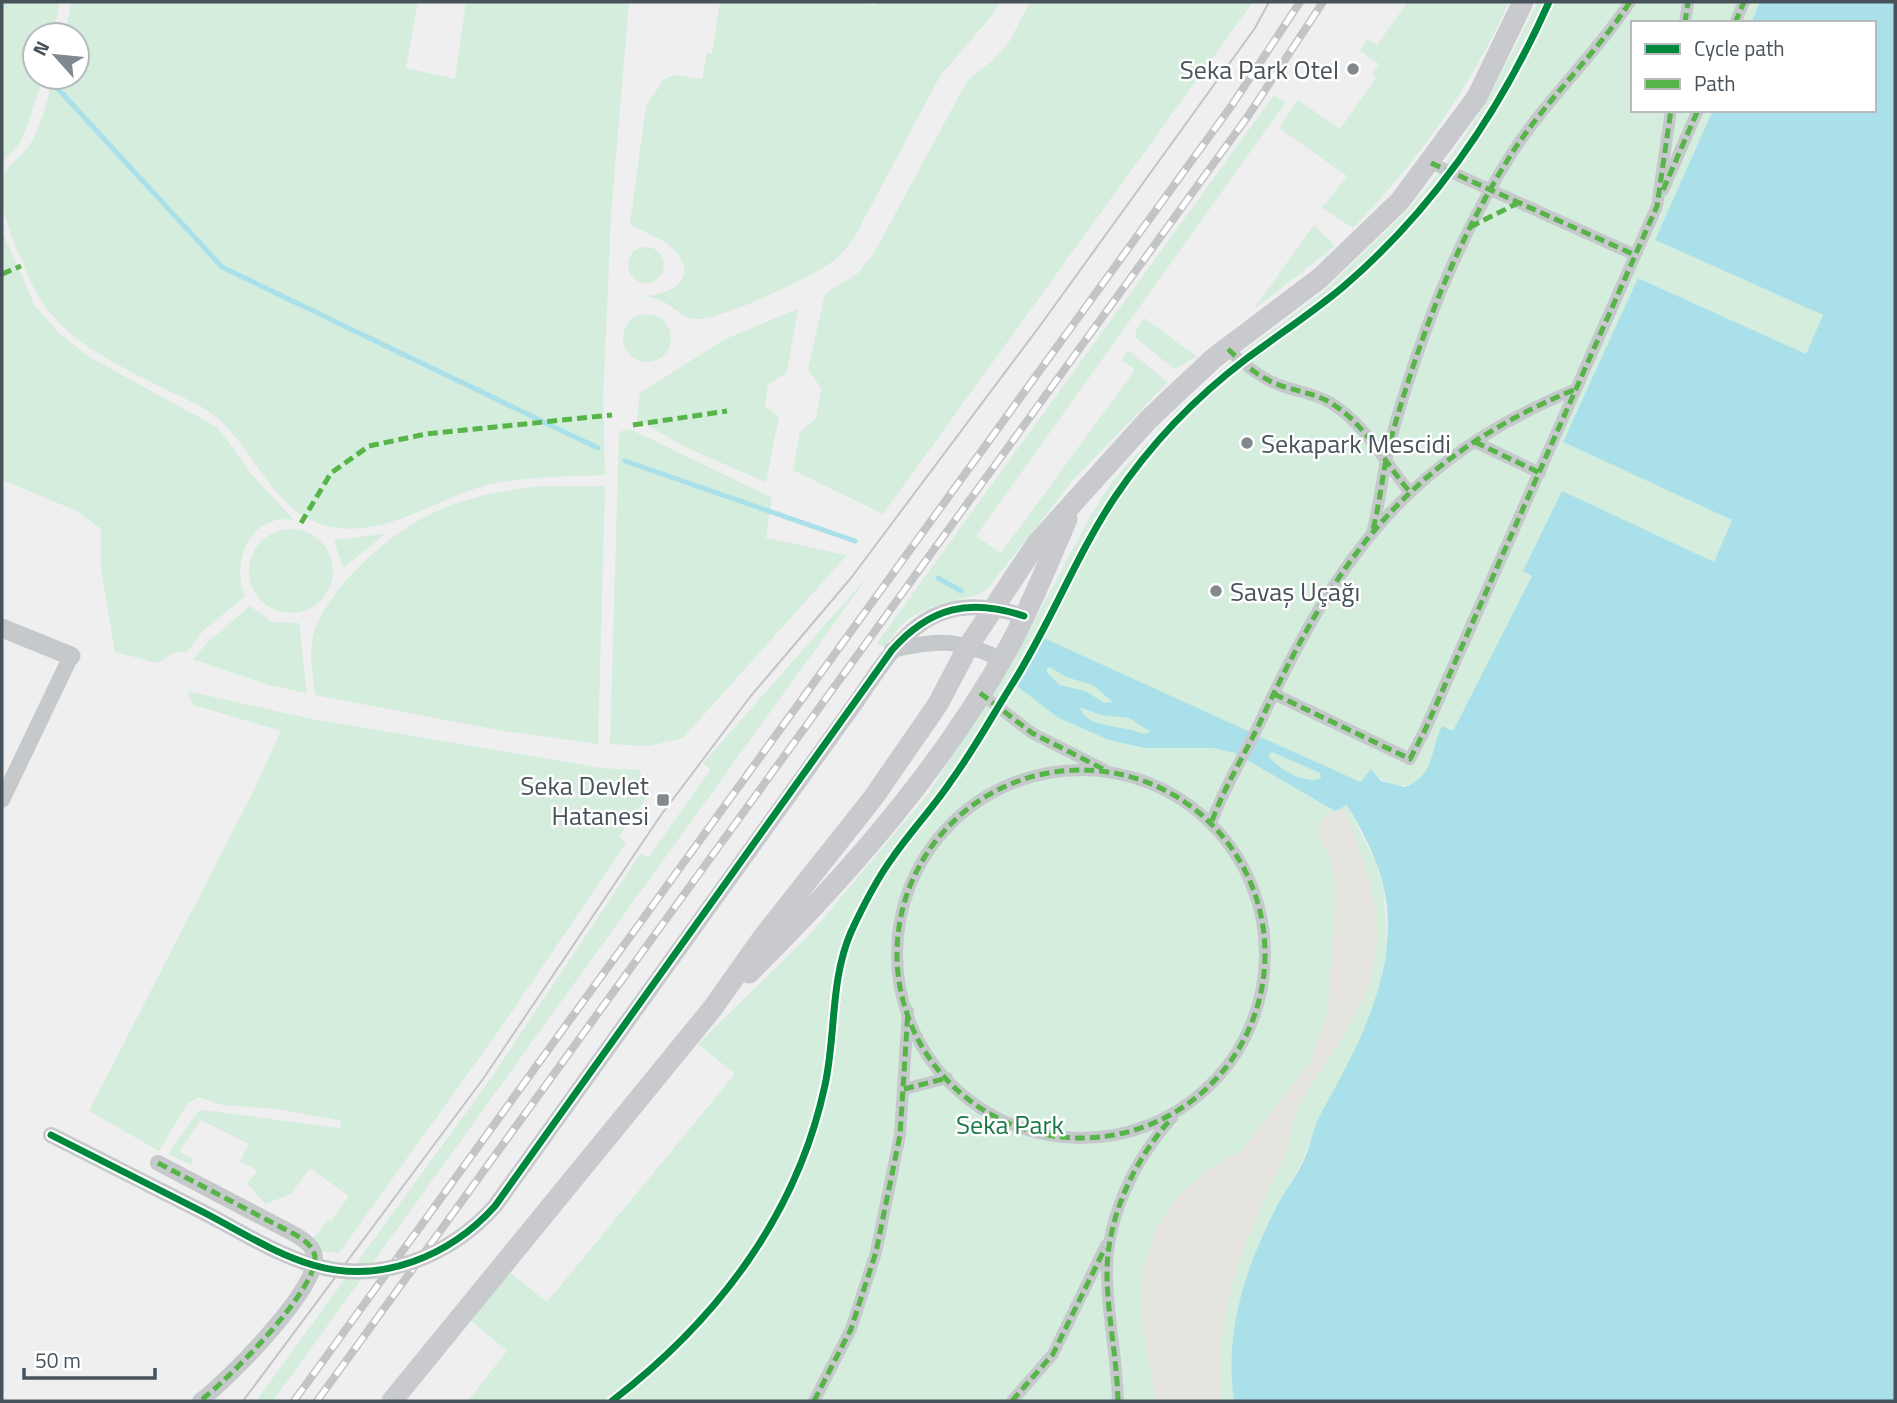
<svg xmlns="http://www.w3.org/2000/svg" width="1897" height="1403" viewBox="0 0 1897 1403" font-family="'Titillium Web',sans-serif">
	<rect width="100%" height="100%" fill="#efefef"/>
	<!-- green -->
	<g fill="#d4eddd">
		<path d="M2 2H60L53 35H35V77H43L26 130 19 144 2 162Z"/>
		<path d="M72 2H418L406 68 455 79 466 2H629L611 215 603 401 605 475C565 477 523 476 484 486 436 499 391 534 338 528 277 521 260 458 221 421 205 406 181 397 161 387 116 364 72 345 42 302 32 287 25 267 17 250 8 229 0 202 2 179 6 165 21 158 29 146 42 126 47 100 53 77H77V35H64Z"/>
		<path d="M720 2H869L872 6 880 2H1000L989 19 940 76 854 238C847 246 841 256 832 262 811 277 719 321 696 319 677 318 673 299 643 296 667 294 699 283 677 253 667 240 644 232 630 224L646 106 664 79 674 75 702 79 707 53 712 54Z"/>
		<path d="M1030 2H1253L883 514 793 470 800 432 816 418 821 388 808 369 825 294 857 274 874 253 967 81 994 59 1009 42Z"/>
		<path d="M1408 2H1509C1471 87 1418 162 1353 228L1322 208 1347 176 1279 128 1298 100 1340 129 1376 78 1372 74 1379 64 1360 51 1368 39 1377 45Z"/>
		<path d="M1538 2H1760L1751 23H1633V110H1713L1655 240 1823 315 1806 354 1639 278 1563 442 1733 520 1714 562 1524 572 1532 576 1453 732 1442 727C1435 740 1437 750 1431 763 1418 792 1389 793 1371 769L1347 805 1376 863 1384 891 1387 943 1377 1001 1338 1086 1318 1119 1303 1160 1276 1209 1233 1394 1234 1401H468L507 1351 469 1319 508 1271 547 1302 735 1074 698 1044 811 933 928 794 1016 655 1090 517 1114 479 1179 408 1236 357 1322 293 1410 208 1442 169 1483 108Z"/>
		<path d="M1274 95 1286 102 976 536 1001 553 1135 370 1122 360 1128 350 1168 382 1073 480 988 588C979 596 969 597 957 600 922 609 903 616 885 648L877 643Z"/>
		<path d="M1314 225 1335 246 1253 310Z"/>
		<path d="M2 231 35 306 59 333 89 357 217 427 253 476 294 520C251 512 230 562 245 596L203 631 187 652H176L157 663 115 652 101 569V529L77 511 2 480Z"/>
		<circle cx="646" cy="265" r="18"/>
		<path d="M798 309 787 372 768 385 765 406 779 417 766 482 687 448 637 419 640 393 725 339Z"/>
		<circle cx="647" cy="338" r="24"/>
		<path d="M1144 318 1197 357 1174 369 1136 338V331Z"/>
		<path d="M630 429 772 498 766 538 847 555 683 738 649 746 610 744 619 432Z"/>
		<path d="M543 486H605L598 744 498 730 315 695C314 679 309 658 312 642 319 595 388 534 429 515 464 497 504 490 543 486Z"/>
		<circle cx="291" cy="571" r="42"/>
		<path d="M385 534 343 568 334 540Z"/>
		<path d="M869 575 273 1401H256L489 1081 641 853 648 858 711 769 703 763Z"/>
		<path d="M250 606 272 622 299 623 307 693 268 685 193 659 208 642Z"/>
		<path d="M187 691 312 719 602 768 639 770 650 793 619 837 626 843 507 1019 339 1253 312 1250 313 1238 328 1220 331 1221 349 1196 310 1168 291 1194 265 1204 247 1183 258 1171 240 1161 249 1144 201 1120 179 1151 193 1159 191 1165 168 1154 197 1113 202 1110 340 1128 341 1121 278 1109 222 1105 199 1097 188 1103 159 1151 89 1111 252 794 281 731 193 705Z"/>
	</g>
	<!-- sand -->
	<path fill="#e6e4de" d="M1343 808C1362 855 1383 905 1375 957 1367 1015 1322 1061 1296 1112 1289 1127 1291 1144 1284 1158 1243 1242 1215 1306 1221 1401H1156L1141 1317V1283L1147 1255 1158 1225 1177 1198 1203 1173 1242 1150 1311 1061 1328 1007 1336 888 1331 859 1318 836 1319 824 1327 815Z"/>
	<!-- water -->
	<path fill="#aae0e9" fill-rule="evenodd" d="M1760 2H1895V1401H1234C1224 1333 1245 1268 1276 1208 1284 1192 1295 1178 1303 1162 1310 1148 1312 1131 1319 1117 1357 1048 1399 975 1385 893 1379 862 1363 832 1347 805L1335 811 1235 753 1213 748H1145L1109 740 1057 717 1017 686 1042 640 1359 784 1371 769 1381 781 1404 787C1435 777 1430 750 1442 726L1453 731 1532 576 1523 571 1562 491 1714 562 1732 520 1563 442 1638 278 1806 354 1823 315 1655 240 1713 110H1874V23H1751ZM1050 667 1066 677 1093 685 1113 702 1105 703 1085 691 1060 685 1047 673V668ZM1080 707 1100 715 1129 718 1151 732 1143 734C1125 724 1086 730 1080 707ZM1272 752 1320 773 1321 778C1307 786 1276 768 1268 755Z"/>
	<g fill="none" stroke-linecap="round" stroke-linejoin="round">
		<!-- stream -->
		<g stroke="#aae0e9" stroke-width="5">
			<path d="M48 78 222 267 598 448"/>
			<path d="M625 461 855 541"/>
			<path d="M938 578 961 591"/>
			<path d="M1042 640 1253 736"/>
			<path d="M1261 740 1359 784"/>
		</g>
		<!-- pedestrian -->
		<g stroke="#c6c9cb" stroke-width="12">
			<path d="M1685 23 1688 2"/>
			<path d="M1735 23 1744 2"/>
			<path d="M1431 163 1635 255"/>
			<path d="M1663 190 1698 110"/>
			<path d="M1228 349C1244 365 1262 380 1285 387 1301 392 1316 394 1331 403 1365 424 1384 461 1409 491"/>
			<path d="M1475 442 1540 473"/>
			<path d="M1373 529C1381 498 1383 466 1392 435 1420 336 1456 241 1512 153 1547 99 1595 55 1630 2"/>
			<path d="M980 693 1032 733 1105 770"/>
			<path d="M1274 694 1410 759 1425 730 1657 206 1671 110"/>
			<circle cx="1081" cy="954" r="184"/>
			<path d="M1212 821C1225 785 1247 751 1263 716 1338 557 1408 458 1576 389"/>
			<path d="M904 1089 947 1078"/>
			<path d="M814 1401 851 1329 876 1252 900 1135 908 1011"/>
			<path d="M1012 1401 1053 1354 1106 1245"/>
			<path d="M1118 1401C1117 1360 1108 1319 1107 1278 1105 1220 1134 1160 1172 1118"/>
		</g>
		<!-- minor -->
		<g stroke="#c6c9cb" stroke-width="16">
			<path d="M892 650C938 639 957 639 1001 659"/>
			<path d="M857 701C903 633 932 587 1024 616"/>
			<path d="M2 800 71 656"/>
			<path d="M158 1163 296 1235C305 1241 315 1247 315 1259 314 1293 228 1380 200 1401"/>
		</g>
		<!-- tertiary -->
		<path stroke="#c6c9cb" stroke-width="19" d="M2 628 71 656"/>
		<!-- secondary -->
		<g stroke="#c8cacd" stroke-width="21">
			<path d="M749 973C848 875 942 768 1010 645 1032 604 1049 561 1067 519"/>
			<path d="M392 1401 712 1009 763 937 873 798 938 704 969 645 1037 543 1148 420 1184 386 1214 358 1320 278 1400 201 1477 97 1523 2"/>
		</g>
		<!-- tram -->
		<path stroke="#c2c4c6" stroke-width="2" d="M243 1401 483 1079 661 815 750 697 851 578 1042 323 1255 28 1269 2"/>
		<defs>
			<g id="rail">
				<path d="M294 1401 1232 105 1300 2"/>
				<path d="M317 1401 1248 116 1323 2"/>
			</g>
		</defs>
		<!-- rail casing -->
		<use href="#rail" stroke="#c2c4c6" stroke-width="8"/>
		<!-- rail -->
		<use href="#rail" stroke="#fff" stroke-width="5" stroke-dasharray="16" stroke-linecap="butt"/>
		<!-- minor-bridge -->
		<path stroke="#c6c9cb" stroke-width="16" d="M51 1135C102 1161 152 1186 203 1212 238 1230 275 1254 313 1265 381 1285 450 1256 495 1206L857 701"/>
		<!-- quiet -->
		<g stroke="#57b448" stroke-width="5" stroke-dasharray="10 5" stroke-linecap="butt">
			<path d="M1685 23 1688 2"/>
			<path d="M1735 23 1744 2"/>
			<path d="M1431 163 1635 255"/>
			<path d="M1663 190 1698 110"/>
			<path d="M1470 227 1518 203"/>
			<path d="M2 274 21 266"/>
			<path d="M1228 349C1244 365 1262 380 1285 387 1301 392 1316 394 1331 403 1365 424 1384 461 1409 491"/>
			<path d="M633 425 727 411"/>
			<path d="M1475 442 1540 473"/>
			<path d="M301 523 331 473 369 446 426 434 612 415"/>
			<path d="M1373 529C1381 498 1383 466 1392 435 1420 336 1456 241 1512 153 1547 99 1595 55 1630 2"/>
			<path d="M980 693 1032 733 1105 770"/>
			<path d="M1274 694 1410 759 1425 730 1657 206 1671 110"/>
			<circle cx="1081" cy="954" r="184"/>
			<path d="M1212 821C1225 785 1247 751 1263 716 1338 557 1408 458 1576 389"/>
			<path d="M904 1089 947 1078"/>
			<path d="M158 1163 296 1235C305 1241 315 1247 315 1259 314 1293 228 1380 200 1401"/>
			<path d="M814 1401 851 1329 876 1252 900 1135 908 1011"/>
			<path d="M1012 1401 1053 1354 1105 1248"/>
			<path d="M1118 1401C1117 1360 1108 1318 1107 1277 1106 1220 1133 1162 1170 1120"/>
		</g>
		<defs>
			<g id="cycleway">
				<path d="M51 1135C102 1161 152 1186 203 1212 238 1230 275 1254 313 1265 381 1285 450 1256 495 1206L892 650C930 607 969 598 1024 616"/>
				<path d="M612 1401C716 1321 797 1216 825 1085 836 1035 830 980 851 932 863 906 876 880 893 857 911 831 933 808 951 781 973 751 991 718 1011 686 1050 625 1075 557 1115 497 1150 445 1196 397 1246 359 1278 335 1312 313 1343 287 1434 209 1501 110 1549 2"/>
			</g>
		</defs>
		<!-- cycleway casing -->
		<use href="#cycleway" stroke="#fff" stroke-width="11"/>
		<!-- cycleway -->
		<use href="#cycleway" stroke="#00873e" stroke-width="7"/>
	</g>
	<!-- markers -->
	<g fill="#82898e" stroke="#fff" stroke-width="2.5">
		<circle cx="1353" cy="69" r="7"/>
		<circle cx="1247" cy="443" r="7"/>
		<circle cx="1216" cy="591" r="7"/>
		<rect x="656" y="793" width="14" height="14" rx="3.5"/>
	</g>
	<g text-anchor="middle" dominant-baseline="central" stroke-width="5" stroke-linejoin="round" paint-order="stroke">
		<!-- poi labels -->
		<g font-size="26" fill="#47525a" stroke="#fff" text-anchor="end">
			<text x="1339" y="69">Seka Park Otel</text>
			<text x="1261" y="443" text-anchor="start">Sekapark Mescidi</text>
			<text x="1230" y="591" text-anchor="start">Savaş Uçağı</text>
			<text x="649" y="785">Seka Devlet<tspan x="649" dy="30">Hatanesi</tspan></text>
		</g>
		<!-- park labels -->
		<g font-size="26" fill="#1b7845" stroke="#fff">
			<text x="1010" y="1124">Seka Park</text>
		</g>
	</g>
	<!-- border -->
	<rect width="1897" height="1403" fill="none" stroke="#47525a" stroke-width="7"/>
	<!-- legend -->
	<rect x="1631" y="21" width="245" height="91" fill="#ffffff" stroke="#b5babd" stroke-width="2"/>
	<rect x="1645" y="44" width="35" height="10" fill="#00873e" stroke="#b5babd" stroke-width="2"/>
	<text x="1694" y="56" font-size="21" fill="#47525a">Cycle path</text>
	<rect x="1645" y="79" width="35" height="10" fill="#57b448" stroke="#b5babd" stroke-width="2"/>
	<text x="1694" y="91" font-size="21" fill="#47525a">Path</text>
	<!-- north arrow -->
	<g transform="translate(56 56) rotate(297)"><circle r="33" fill="#ffffff" stroke="#b5babd" stroke-width="2"/>
	<path d="M0-5L12 26L0 18L-12 26Z" fill="#82898e"/>
	<text y="-10" font-size="19" font-weight="bold" text-anchor="middle" fill="#47525a">N</text>
	</g>
	<!-- scale -->
	<path d="M24 1368v10h131v-10" fill="none" stroke="#47525a" stroke-width="3.5"/>
	<text x="35" y="1368" font-size="21" fill="#47525a" stroke="#ffffff" stroke-width="5" paint-order="stroke">50 m</text>
</svg>
